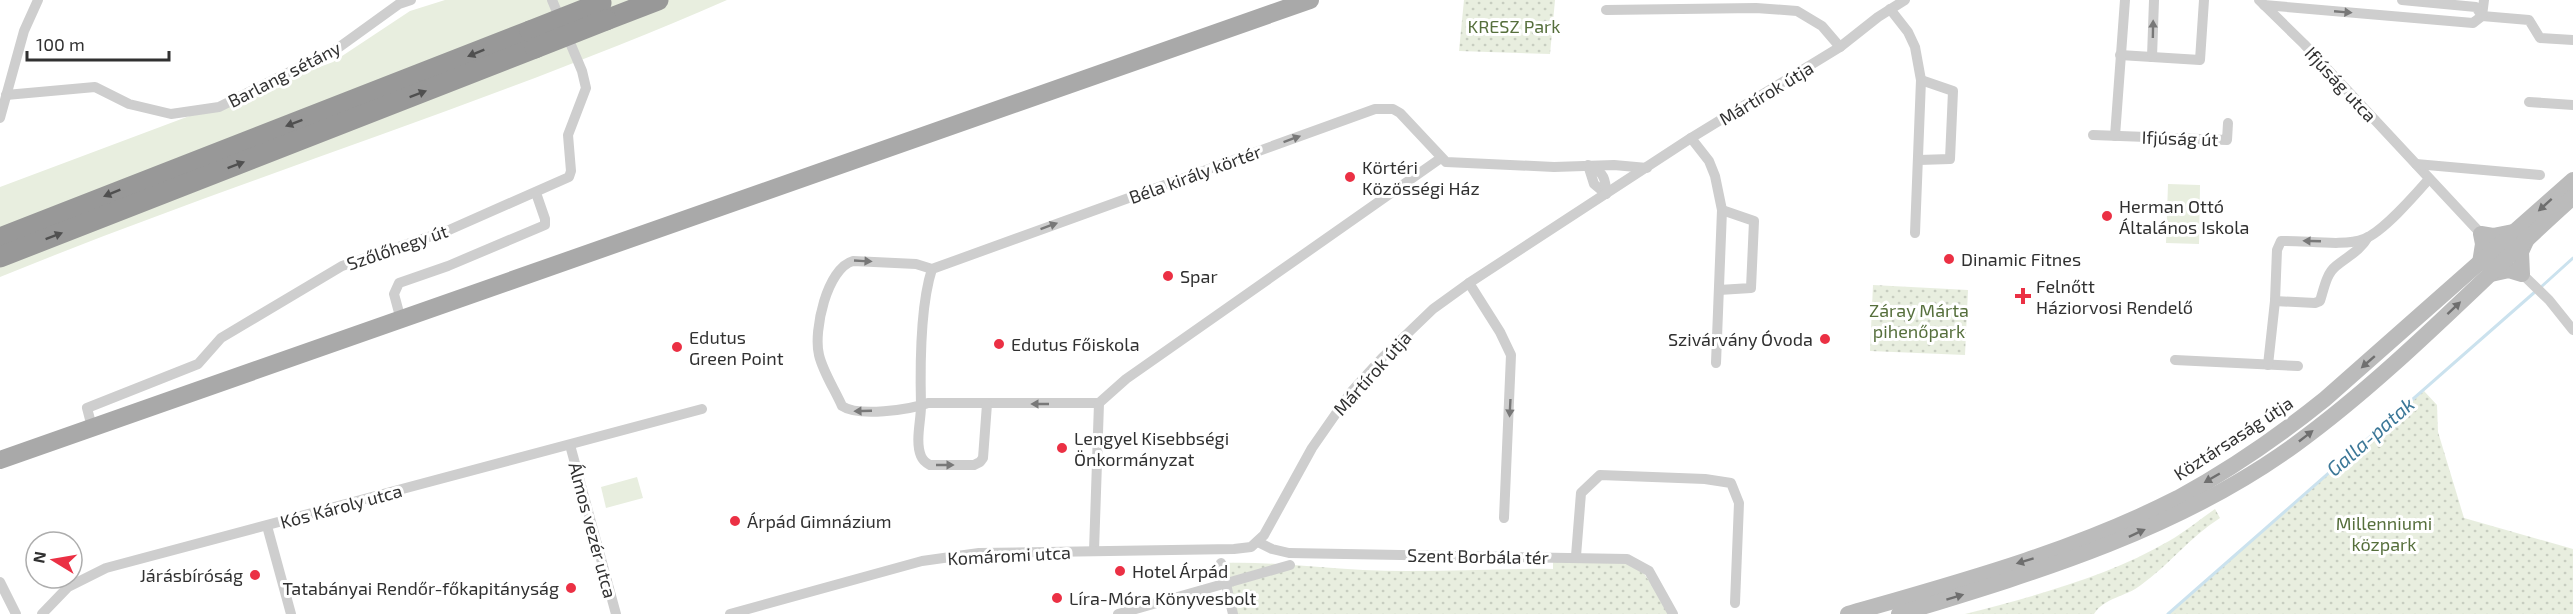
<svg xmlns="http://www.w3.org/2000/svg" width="2573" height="614" viewBox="0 0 2573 614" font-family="'Exo 2',sans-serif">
	<defs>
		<pattern id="park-dots" width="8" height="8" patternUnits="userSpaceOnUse" patternTransform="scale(1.5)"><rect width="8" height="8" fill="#e8eedf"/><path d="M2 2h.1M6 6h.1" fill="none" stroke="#c7cdc0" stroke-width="1.8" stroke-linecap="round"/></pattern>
	</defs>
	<rect width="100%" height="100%" fill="#fff"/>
	<!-- green -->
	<g fill="#e8eedf">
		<path d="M445 0H727C489 104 240 179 0 277V187L333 62 410 11Z"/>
		<path d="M2168 184 2200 185 2199 244 2166 243Z"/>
		<path d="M637 477 643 498 606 508 601 487Z"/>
	</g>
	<!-- park -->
	<g fill="url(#park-dots)">
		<path d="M1464 0H1555L1550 54 1459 51Z"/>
		<path d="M1873 285 1968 290 1965 355 1870 351Z"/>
		<path d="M2424 391 2437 405 2438 432 2464 518 2573 549V614H2168Z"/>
		<path d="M2215 509 2220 518C2191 536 2169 565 2141 585 2126 597 2105 597 2094 614H1965C2032 597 2109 576 2169 541 2185 532 2200 519 2215 509Z"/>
		<path d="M1553 556 1637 564 1673 614H1233L1221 563C1269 561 1316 568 1363 570 1426 573 1490 568 1553 569Z"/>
	</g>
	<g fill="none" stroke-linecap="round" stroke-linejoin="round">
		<!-- stream -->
		<g stroke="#cbe2ee" stroke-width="3">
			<path d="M2541 287 2573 258"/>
			<path d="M2168 614 2536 291"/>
		</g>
		<!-- street -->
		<g stroke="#cecece" stroke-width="10">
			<path d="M2259 0 2304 44 2484 237"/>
			<path d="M2484 0 2482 16 2529 20 2540 38 2573 40"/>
			<path d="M2264 5 2473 23 2482 16 2476 7 2402 0"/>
			<path d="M1890 9 1908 32 1915 47 1921 80 1915 233"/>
			<path d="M1606 10 1756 8 1797 11 1822 26 1840 47"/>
			<path d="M2120 55 2200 60 2204 0"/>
			<path d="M2152 57 2154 0"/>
			<path d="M6 95 95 87 129 104 171 114 219 107 338 48 399 4 411 0"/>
			<path d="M2529 102 2573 105"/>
			<path d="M0 118 24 31 38 0"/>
			<path d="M2093 135 2227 140 2228 123"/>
			<path d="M2115 136 2125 0"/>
			<path d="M1691 138 1709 161 1715 176 1722 210 1716 363"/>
			<path d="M1441 158 1126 379 1099 403H928C909 410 858 417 842 406 835 390 823 372 819 355 813 331 827 268 853 261L916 264 932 269 1375 109H1393L1400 113 1446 162 1554 167 1614 165 1647 168"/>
			<path d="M1919 160 1950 159 1953 91 1921 80"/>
			<path d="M2416 164 2540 175"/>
			<path d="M1588 165 1594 184 1606 194"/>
			<path d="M1590 166C1604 172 1606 180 1606 194"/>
			<path d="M932 269C920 306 920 366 921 406 921 421 915 441 921 456 923 461 926 463 930 465H974L980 462 983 458 987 404"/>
			<path d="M2519 271 2549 300 2573 330"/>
			<path d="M1469 283 1500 332 1511 355 1504 518"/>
			<path d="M1719 290 1751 288 1754 221 1722 210"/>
			<path d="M2275 301 2315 303 2320 301C2324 289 2326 274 2336 266 2348 256 2360 251 2368 237"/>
			<path d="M401 320 394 294 399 283 448 266 545 225V219L536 193"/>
			<path d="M2175 360 2298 366"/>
			<path d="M2268 365 2275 301 2277 250 2281 241C2304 240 2344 247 2364 239 2383 232 2415 195 2429 179"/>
			<path d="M92 427 87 408 198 364 221 338 342 266 449 230 569 177 571 171 568 135 586 88 582 71 552 0"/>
			<path d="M570 445 616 614"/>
			<path d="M267 526 291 614"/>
			<path d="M1258 542 1272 549 1289 553 1627 559 1649 571 1673 614"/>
			<path d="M1094 551 1099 403"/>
			<path d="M1576 556 1581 493 1600 475 1705 479 1731 483 1739 503 1735 603"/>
			<path d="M1221 563 1233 614"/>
			<path d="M0 582 16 614"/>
			<path d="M42 614 68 587 106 568 702 409"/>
			<path d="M730 614 922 561 979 553 1234 549 1251 547 1264 535 1312 448 1351 392 1382 358 1433 309 1469 283 1691 138 1840 47 1878 17 1905 0"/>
			<path d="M1118 614 1290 565"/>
		</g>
		<!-- secondary -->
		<g stroke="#bbb" stroke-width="16">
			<path d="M2480 263 2483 244 2481 234 2493 236 2513 232"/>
			<path d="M2491 274 2509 270 2522 274 2521 252 2526 241"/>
			<path d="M1848 614C1960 582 2074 551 2178 498 2230 470 2279 436 2325 399L2573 180"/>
			<path d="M1899 614C2037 572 2178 530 2296 444 2396 371 2481 279 2573 197"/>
		</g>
		<!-- primary -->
		<path stroke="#a9a9a9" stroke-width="18" d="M0 460 1310 0"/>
		<!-- highway -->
		<g stroke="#989898" stroke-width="21">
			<path d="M606 20 658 0"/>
			<path d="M0 238 530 31"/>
			<path d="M0 257 535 48"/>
		</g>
		<!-- highway-bridge -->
		<g stroke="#989898" stroke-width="21">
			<path d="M530 31 601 3"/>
			<path d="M535 48 606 20"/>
		</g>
	</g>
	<!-- one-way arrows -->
	<defs><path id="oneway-solid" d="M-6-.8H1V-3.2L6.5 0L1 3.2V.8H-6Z" transform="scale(1.5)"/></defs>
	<g fill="#787878">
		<use href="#oneway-solid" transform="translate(2343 12) rotate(5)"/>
		<use href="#oneway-solid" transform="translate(2153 29) rotate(-89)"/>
		<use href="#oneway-solid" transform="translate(1292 139) rotate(-20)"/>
		<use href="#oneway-solid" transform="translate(1049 226) rotate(-20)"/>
		<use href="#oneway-solid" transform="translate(2312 241) rotate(-178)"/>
		<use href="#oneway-solid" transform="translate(863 261) rotate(3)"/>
		<use href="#oneway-solid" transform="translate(1040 404) rotate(180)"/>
		<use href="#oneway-solid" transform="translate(1510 408) rotate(93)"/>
		<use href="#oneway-solid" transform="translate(863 411) rotate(178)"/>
		<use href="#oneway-solid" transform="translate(945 465)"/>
	</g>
	<g fill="#505050">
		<use href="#oneway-solid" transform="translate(476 53) rotate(158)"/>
		<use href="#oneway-solid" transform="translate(418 94) rotate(-21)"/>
		<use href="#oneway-solid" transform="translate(294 123) rotate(159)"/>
		<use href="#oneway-solid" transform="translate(236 165) rotate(-21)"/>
		<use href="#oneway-solid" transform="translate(112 193) rotate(158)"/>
		<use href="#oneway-solid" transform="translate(54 236) rotate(-21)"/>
	</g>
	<g fill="#6f6f6f">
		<use href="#oneway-solid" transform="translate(2545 205) rotate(138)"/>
		<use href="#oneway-solid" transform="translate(2454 308) rotate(-43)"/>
		<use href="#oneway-solid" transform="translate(2368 362) rotate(139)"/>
		<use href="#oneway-solid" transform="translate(2306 436) rotate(-38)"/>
		<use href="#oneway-solid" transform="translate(2212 478) rotate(150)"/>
		<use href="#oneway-solid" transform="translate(2137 533) rotate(-25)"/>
		<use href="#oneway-solid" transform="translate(2025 561) rotate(163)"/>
		<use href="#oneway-solid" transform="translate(1955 597) rotate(-17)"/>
	</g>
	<!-- markers -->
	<g fill="#eb3044" stroke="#fff" stroke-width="2">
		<circle cx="1350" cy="177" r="6"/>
		<circle cx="2107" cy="216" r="6"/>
		<circle cx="1949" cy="259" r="6"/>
		<circle cx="1168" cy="276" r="6"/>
		<path d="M2020 287h6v6h6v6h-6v6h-6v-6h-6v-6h6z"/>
		<circle cx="1825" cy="339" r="6"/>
		<circle cx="999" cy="344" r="6"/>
		<circle cx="677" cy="347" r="6"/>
		<circle cx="1062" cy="448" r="6"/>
		<circle cx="735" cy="521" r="6"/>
		<circle cx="1120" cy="571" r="6"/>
		<circle cx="255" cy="575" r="6"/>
		<circle cx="571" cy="588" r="6"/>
		<circle cx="1057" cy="598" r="6"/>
	</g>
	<g text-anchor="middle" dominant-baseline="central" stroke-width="6" stroke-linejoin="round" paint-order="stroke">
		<!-- park labels -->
		<g font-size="18" fill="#566f3c" stroke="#fff">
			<text x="1514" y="26">KRESZ Park</text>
			<text x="1919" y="310">Záray Márta<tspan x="1919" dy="21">pihenőpark</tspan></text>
			<text x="2384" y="523">Millenniumi<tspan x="2384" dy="21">közpark</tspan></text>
		</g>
		<!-- street labels -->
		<g font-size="18" fill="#313131" stroke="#fff">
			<text transform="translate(284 74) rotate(-27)">Barlang sétány</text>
			<text transform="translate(2341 84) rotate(47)">Ifjúság utca</text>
			<text transform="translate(1766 93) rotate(-31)">Mártírok útja</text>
			<text transform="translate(2180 138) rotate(2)">Ifjúság út</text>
			<text transform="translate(1195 174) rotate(-20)">Béla király körtér</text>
			<text transform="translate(397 247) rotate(-19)">Szőlőhegy út</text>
			<text transform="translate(1372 373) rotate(-48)">Mártírok útja</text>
			<text transform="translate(2233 438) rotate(-33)">Köztársaság útja</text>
			<text transform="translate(341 506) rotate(-15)">Kós Károly utca</text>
			<text transform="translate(593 530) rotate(75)">Álmos vezér utca</text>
			<text transform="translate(1009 555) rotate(-3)">Komáromi utca</text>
			<text transform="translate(1478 556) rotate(1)">Szent Borbála tér</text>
		</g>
		<!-- poi labels -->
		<g font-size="18" fill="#313131" stroke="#fff" text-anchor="start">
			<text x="1362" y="167">Körtéri<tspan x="1362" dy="21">Közösségi Ház</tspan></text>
			<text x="2119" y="206">Herman Ottó<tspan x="2119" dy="21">Általános Iskola</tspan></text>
			<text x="1961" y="259">Dinamic Fitnes</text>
			<text x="1180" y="276">Spar</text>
			<text x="2036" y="286">Felnőtt<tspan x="2036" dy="21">Háziorvosi Rendelő</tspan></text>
			<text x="689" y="337">Edutus<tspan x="689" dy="21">Green Point</tspan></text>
			<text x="1813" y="339" text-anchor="end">Szivárvány Óvoda</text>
			<text x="1011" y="344">Edutus Főiskola</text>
			<text x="1074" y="438">Lengyel Kisebbségi<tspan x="1074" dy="21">Önkormányzat</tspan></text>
			<text x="747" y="521">Árpád Gimnázium</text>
			<text x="1132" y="571">Hotel Árpád</text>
			<text x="243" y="575" text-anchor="end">Járásbíróság</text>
			<text x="559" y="588" text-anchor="end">Tatabányai Rendőr-főkapitányság</text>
			<text x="1069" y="598">Líra-Móra Könyvesbolt</text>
		</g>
		<!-- water labels -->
		<g font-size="20" font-style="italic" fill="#3b7797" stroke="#fff">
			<text transform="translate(2370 436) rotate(-41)">Galla-patak</text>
		</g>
	</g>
	<!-- north arrow -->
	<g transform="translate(54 560) rotate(281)"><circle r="28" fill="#ffffff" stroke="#adadad" stroke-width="1.5"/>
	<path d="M0-4.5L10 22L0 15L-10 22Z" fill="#eb3044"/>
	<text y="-9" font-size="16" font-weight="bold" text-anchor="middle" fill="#313131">N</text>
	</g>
	<!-- scale -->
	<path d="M27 51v9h142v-9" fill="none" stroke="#313131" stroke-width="3"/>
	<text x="36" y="51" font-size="18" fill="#313131" stroke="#ffffff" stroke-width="4.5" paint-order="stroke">100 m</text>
</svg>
